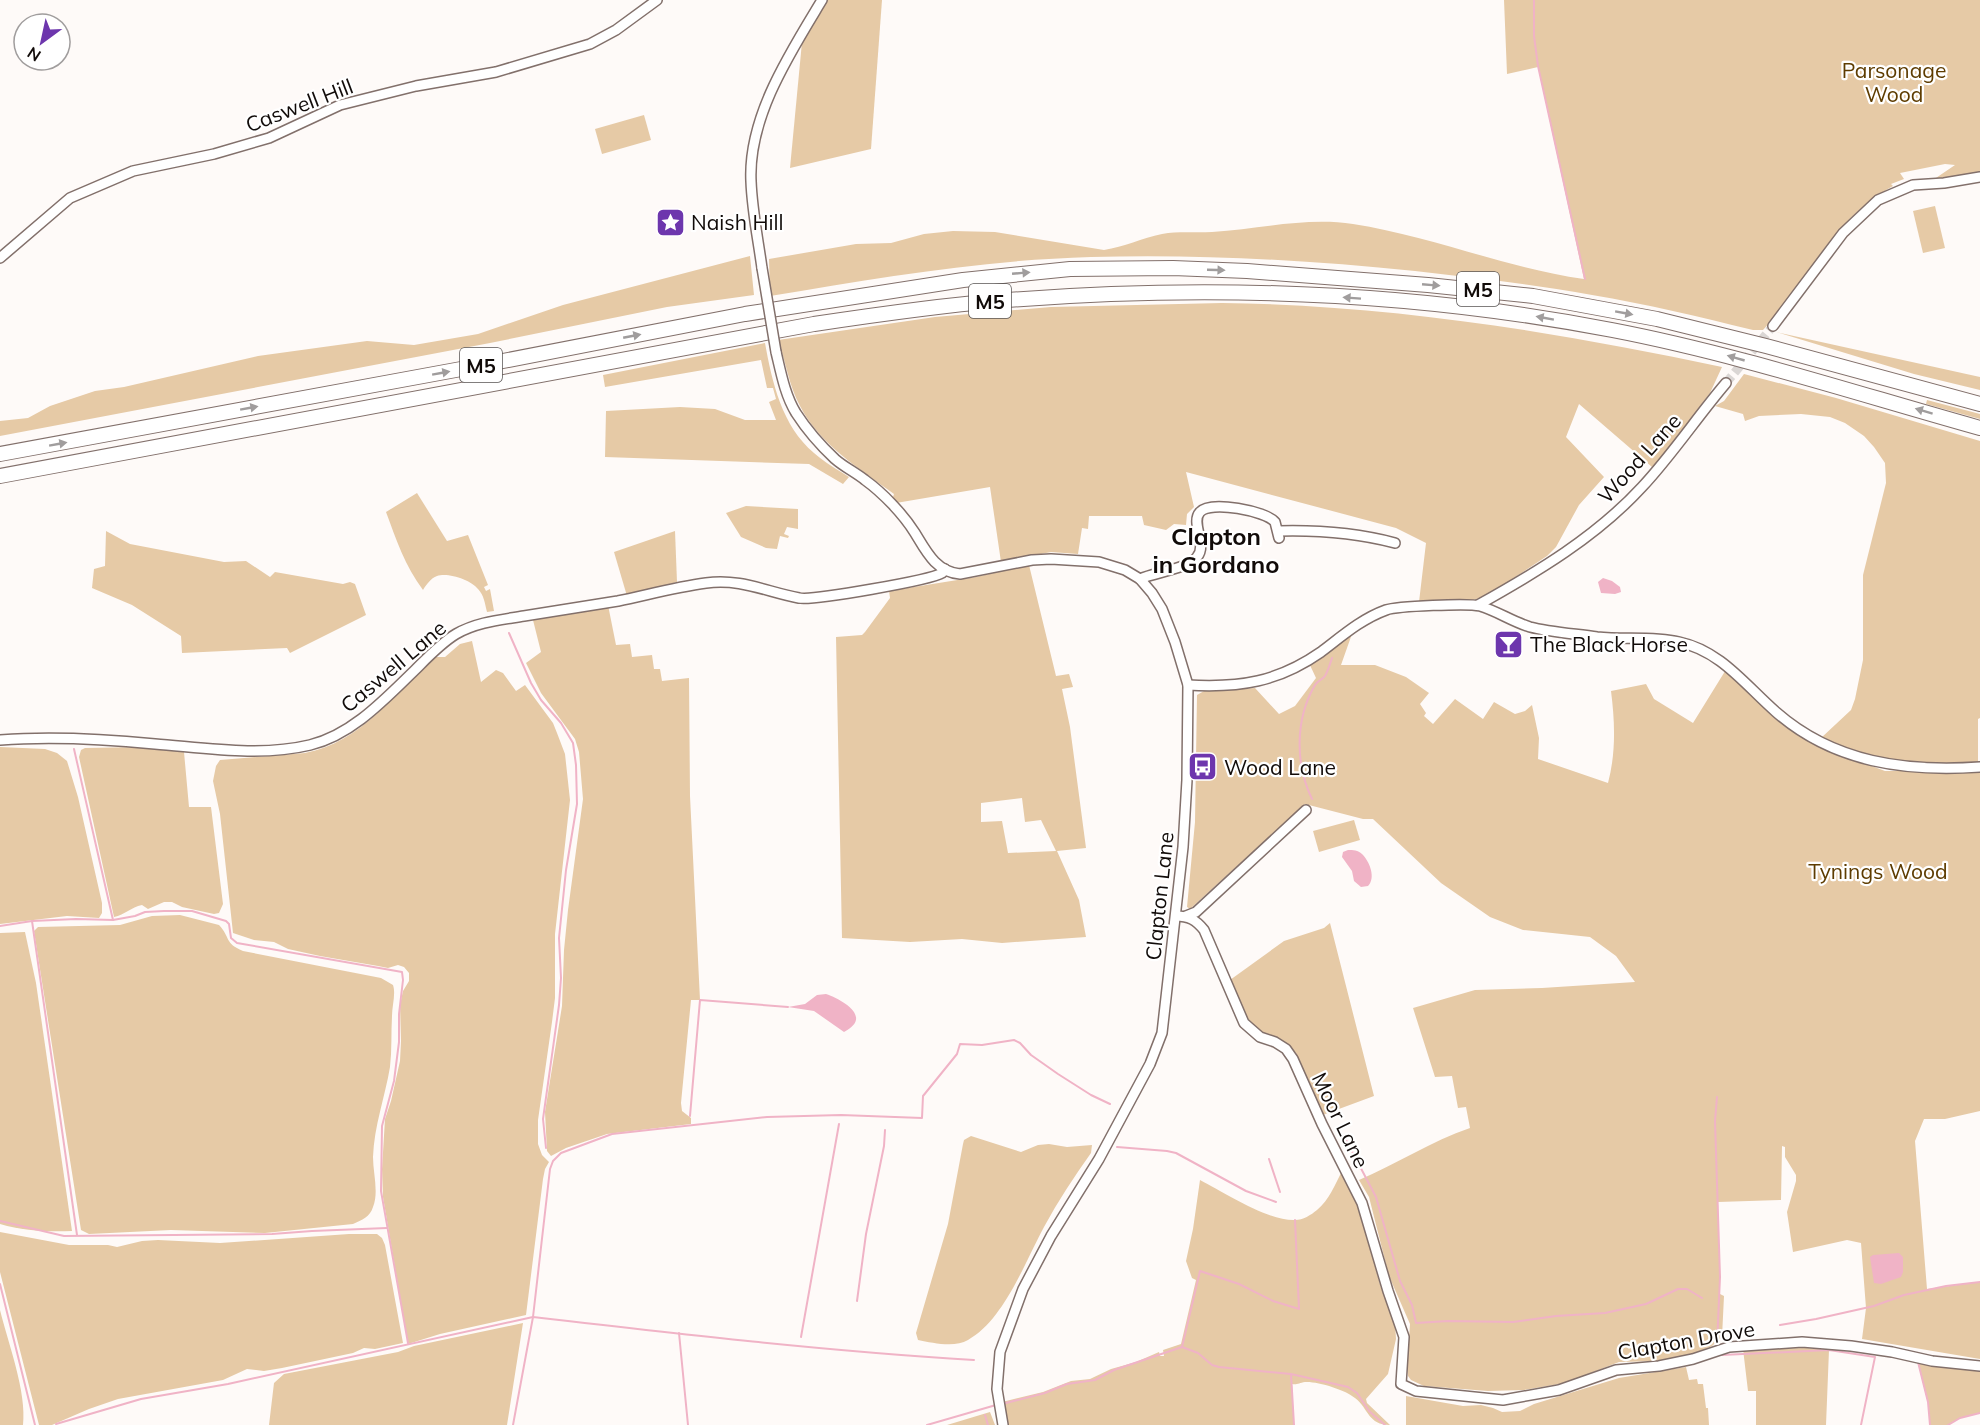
<svg xmlns="http://www.w3.org/2000/svg" width="1980" height="1425" viewBox="0 0 1980 1425" font-family="Mulish,sans-serif">
	<rect width="100%" height="100%" fill="#fefaf8"/>
	<!-- green -->
	<g fill="#e6caa6" fill-rule="evenodd">
		<path d="M816 0H882L871 149 790 168 802 42Z"/>
		<path d="M1504 0H1980V172L1933 180 1955 165 1945 164 1900 173 1904 179 1891 184 1893 186C1830 221 1809 280 1763 330H1753C1700 317 1646 304 1592 295 1534 284 1474 278 1415 271 1306 260 1201 254 1091 257 983 260 877 278 770 296L769 259 856 244 891 243 924 234 953 231 995 232 1104 250C1124 247 1142 238 1162 234 1178 231 1195 233 1212 232 1259 229 1306 217 1353 224 1431 236 1506 268 1584 279L1538 67 1507 74Z"/>
		<path d="M644 115 651 140 602 154 595 129Z"/>
		<path d="M1935 206 1945 248 1923 253 1913 211Z"/>
		<path d="M750 256 754 295 667 307 490 343 0 436V421L28 418 50 406 95 391 124 387 258 356 367 341 414 345 478 334 563 305Z"/>
		<path d="M1222 303C1391 305 1557 332 1722 367L1710 393 1667 450 1652 467 1579 404 1566 437 1604 477 1579 505 1556 547 1547 556 1493 592 1483 597 1473 600 1419 602 1426 543 1396 528 1186 472 1194 507 1187 514 1186 525 1174 524 1166 530 1144 525 1142 516H1089L1088 529 1082 528 1078 554 1051 552 1001 562 990 487 896 503 893 497 894 494C860 469 820 445 800 406 789 386 786 362 778 340L935 317 1051 307Z"/>
		<path d="M1776 332 1980 377V390L1914 374Z"/>
		<path d="M765 343C772 382 782 426 814 453 824 462 838 470 849 477L843 484 809 464 605 457 606 411 680 407 715 409 745 420H776L769 402 776 399 773 388H767L761 360 605 387 603 375Z"/>
		<path d="M1744 374 1836 398 1980 441V718L1978 719V762C1939 765 1893 765 1855 753 1844 749 1832 743 1821 738L1851 710 1855 699 1863 660V575L1886 483 1885 463 1874 447 1864 436 1845 423 1830 417 1801 414 1759 416 1745 421 1743 414 1715 406 1724 401Z"/>
		<path d="M1927 400 1980 414V419L1926 404Z"/>
		<path d="M417 493 447 541 468 535 488 585 484 587 486 591 490 589 494 611 487 612C485 604 484 595 478 589 471 580 448 572 437 576 431 578 426 585 423 590 405 566 396 539 386 512Z"/>
		<path d="M746 506 798 509V529L787 527 784 534 789 536 788 538 780 536 777 549 766 548 741 537 726 513Z"/>
		<path d="M106 531 130 544 224 562 246 561 270 577 275 572 343 584 350 582 355 584 366 615 290 653 287 648 182 653 181 636 132 605 92 588 94 569 105 566Z"/>
		<path d="M675 531 677 582 627 596 614 552Z"/>
		<path d="M1029 565 1056 676 1069 674 1073 687 1062 689 1070 727 1086 848 1057 851 1079 900 1086 937 1002 943 962 939 910 942 842 938 836 637 862 635 865 632 890 598 889 591 976 577ZM1022 798 1025 822 1041 820 1056 851 1008 853 1002 821 981 822V803Z"/>
		<path d="M608 605 616 645 630 644 632 657 652 655 654 669H660L662 681 689 678 690 796 700 1000H691L681 1103 682 1111 691 1118V1124L607 1134 566 1148 551 1156 547 1151 545 1112 562 1006 564 950 568 910 583 799 579 752 575 739 541 693 526 663 541 652 533 620Z"/>
		<path d="M1353 631 1341 665H1375L1406 677 1429 693 1420 704 1426 713 1424 716 1433 724 1455 699 1483 719 1494 702 1515 714 1525 711 1532 705 1539 738 1538 759 1608 783C1616 753 1615 722 1611 691L1646 684 1654 699 1693 723 1727 668 1799 733 1819 746 1885 771H1980V1111L1945 1119H1924L1915 1141 1927 1289 1980 1282V1359L1862 1339 1866 1308 1861 1243 1847 1240 1793 1252 1787 1212 1796 1181V1175L1785 1157V1147L1782 1146 1781 1200 1718 1202 1720 1294 1724 1296 1722 1337 1712 1346 1686 1357 1660 1361 1619 1362 1565 1383 1524 1390 1488 1391 1424 1386 1411 1380 1408 1376 1407 1369 1410 1324 1389 1276 1369 1197 1359 1180C1396 1164 1432 1141 1470 1128L1466 1107 1458 1108 1452 1076 1435 1077 1413 1008 1475 990 1542 988 1635 982 1616 956 1590 937 1523 930 1490 917 1441 883 1373 819H1363L1305 804 1190 909 1187 907 1195 822 1197 695 1204 691 1255 688 1279 714 1295 706 1316 678 1309 663Z"/>
		<path d="M472 641 481 682 496 670 503 673 516 691 525 685 553 723 557 733 565 754 570 800 555 934V998L552 1022 538 1120V1144L542 1155 549 1162 545 1169 543 1179 526 1315 440 1334 408 1344 383 1197 382 1169 385 1119 391 1101 400 1061 401 1041 400 1005 403 991 409 981V973L404 967 398 965 388 968 378 966 320 956 288 949 274 942 254 940 233 933 220 814 213 781 216 766 220 760 305 753C362 742 394 694 434 657H445L460 644Z"/>
		<path d="M0 747 45 749 57 753 67 761 78 797 102 903V913L99 918 67 916 0 924Z"/>
		<path d="M142 747 184 752 189 807H211L223 904 219 913 214 914 182 907 172 902H164L148 909 142 905C131 907 125 915 114 917L79 757 81 750 85 748Z"/>
		<path d="M1354 820 1360 840 1319 852 1313 831Z"/>
		<path d="M180 915 219 925C231 938 224 943 243 951L381 978 393 985C396 994 392 1006 392 1016 391 1033 392 1050 390 1067 385 1097 374 1126 373 1157 373 1173 379 1192 373 1207 370 1217 362 1220 353 1224L265 1233 171 1230 89 1234 81 1230 34 931 38 927 120 925 152 916Z"/>
		<path d="M1330 923 1374 1096 1320 1116 1296 1053C1281 1037 1265 1038 1252 1026 1241 1015 1236 994 1230 980L1284 941 1324 928Z"/>
		<path d="M25 932 36 983 72 1231C48 1232 24 1231 0 1224V933Z"/>
		<path d="M971 1136 1021 1152 1038 1145 1049 1144 1067 1147 1092 1145 1091 1153C1074 1177 1058 1201 1044 1227 1025 1262 1004 1320 968 1340 955 1348 933 1343 918 1340L916 1333 948 1224 963 1144 964 1140Z"/>
		<path d="M1342 1171 1357 1201 1381 1288 1395 1322 1396 1339 1388 1374 1366 1399 1367 1403 1390 1425C1368 1425 1369 1409 1355 1398 1346 1390 1317 1381 1305 1382 1299 1383 1297 1385 1292 1384L1294 1425H1008L1002 1402 1043 1392 1071 1381 1090 1379 1111 1369 1136 1362 1159 1352 1160 1356H1164L1163 1350 1181 1344 1196 1280 1192 1278 1186 1261 1193 1229 1200 1180C1225 1193 1268 1221 1295 1220 1303 1220 1311 1215 1317 1210 1329 1200 1335 1185 1342 1171Z"/>
		<path d="M0 1232 69 1245H108L117 1247 142 1241 158 1240 220 1243 349 1234H377L382 1238 385 1245 403 1343 375 1349 364 1348 353 1353 282 1368 264 1371 247 1369 223 1380 118 1399 89 1409 52 1425H39L0 1272Z"/>
		<path d="M0 1310C8 1343 27 1392 23 1425H0Z"/>
		<path d="M523 1323 507 1425H269L274 1383 284 1374 398 1352 414 1346Z"/>
		<path d="M1806 1348 1829 1350 1826 1425H1756V1391H1748L1743 1349Z"/>
		<path d="M1918 1362 1980 1371V1413L1960 1418 1948 1425H1930L1928 1402Z"/>
		<path d="M1686 1367 1689 1380 1697 1379 1698 1384H1703L1706 1408H1708L1709 1425H1406V1396L1463 1406 1481 1405 1493 1408 1502 1412 1520 1411 1534 1404 1619 1378Z"/>
		<path d="M990 1412 995 1425H947Z"/>
	</g>
	<!-- water -->
	<g fill="#f0b3c6">
		<path d="M1603 578 1612 581 1620 587 1621 592 1615 594 1601 593 1598 582Z"/>
		<path d="M1348 850C1353 850 1358 850 1362 854 1370 862 1376 878 1368 886L1361 887 1354 881 1352 871 1342 857 1343 852Z"/>
		<path d="M826 994C843 1000 873 1017 844 1032L814 1011 788 1007 805 1004 817 995Z"/>
		<path d="M1899 1253 1903 1257V1272L1901 1277 1881 1284 1874 1283 1870 1257 1873 1255Z"/>
	</g>
	<g fill="none" stroke-linecap="round" stroke-linejoin="round">
		<!-- stream -->
		<g stroke="#f0b3c6" stroke-width="2">
			<path d="M1534 0V36L1538 66 1585 279"/>
			<path d="M509 633 531 683 541 700 561 723 573 743 576 765 577 804 566 870 559 938 561 978 559 1005 543 1119 546 1148"/>
			<path d="M74 749 113 920"/>
			<path d="M1312 799C1295 764 1295 719 1315 685 1317 681 1322 680 1325 676 1328 671 1330 664 1332 658"/>
			<path d="M32 921 77 1235"/>
			<path d="M0 926 32 921 76 919 113 920 135 916 145 912 164 911H192L226 921 229 924 231 938 237 943 402 972 403 980 399 1014V1042L394 1081 382 1126 381 1191 408 1343"/>
			<path d="M1717 1097 1715 1121 1720 1277 1717 1345"/>
			<path d="M690 1116 700 1000 788 1007"/>
			<path d="M1345 1138 1376 1197 1400 1281 1412 1305 1416 1323 1448 1321 1513 1322 1556 1316 1605 1313 1646 1304 1678 1289H1687L1702 1298"/>
			<path d="M1117 1147 1167 1151 1176 1153 1246 1191 1276 1202"/>
			<path d="M1269 1159 1280 1192"/>
			<path d="M0 1221 64 1236 272 1234 312 1231 387 1228"/>
			<path d="M0 1284 35 1425"/>
			<path d="M857 1301 866 1234 884 1146 885 1130"/>
			<path d="M1780 1325 1816 1319 1874 1306 1904 1295 1946 1286 1980 1282"/>
			<path d="M679 1333 688 1425"/>
			<path d="M801 1337 839 1124"/>
			<path d="M1182 1347 1200 1271 1239 1284 1273 1301 1299 1309 1295 1220"/>
			<path d="M1722 1355 1829 1350 1875 1357 1861 1425"/>
			<path d="M1918 1362 1928 1402 1930 1425"/>
			<path d="M1291 1374 1294 1425"/>
			<path d="M1002 1404 1045 1393 1067 1384 1095 1380 1114 1370 1182 1347 1198 1353 1212 1365 1219 1367 1291 1374 1348 1387 1357 1393 1369 1411 1385 1425"/>
			<path d="M985 1415 988 1425"/>
			<path d="M56 1424 141 1399 228 1384 533 1317 550 1169 553 1161 561 1153 612 1134 767 1117 841 1115 922 1118 923 1096 957 1054 960 1044 982 1045 1014 1040 1020 1043 1031 1055 1058 1074 1091 1095 1110 1104"/>
			<path d="M513 1425 533 1317C679 1334 826 1351 974 1360"/>
			<path d="M927 1425 996 1405"/>
			<path d="M1948 1425 1960 1418 1980 1413"/>
		</g>
		<!-- minor-tunnel -->
		<path stroke="#dad6d4" stroke-width="9" stroke-dasharray="9 4.5" stroke-linecap="butt" d="M1726 383 1773 326"/>
		<defs>
			<g id="minor">
				<path d="M0 258 70 198 133 171 214 154 269 138 340 105 416 86 496 72 590 44 616 30 657 0"/>
				<path d="M762 268C758 239 752 210 751 181 748 117 790 53 822 0"/>
				<path d="M1773 326 1843 233 1878 200 1913 185 1944 183 1980 177"/>
				<path d="M776 352C781 373 785 395 796 413 807 430 820 445 835 459 844 467 855 472 865 480 883 493 903 514 915 533 926 551 936 572 960 574L1032 560 1051 559 1099 562 1125 570 1140 579 1152 593 1162 609 1175 642 1188 685 1187 780 1183 847 1162 1033 1150 1064 1099 1159 1051 1236 1023 1289 1000 1352 997 1389 1003 1425"/>
				<path d="M1279 531C1318 530 1357 533 1395 543"/>
				<path d="M1140 579C1155 572 1188 569 1197 557 1208 544 1190 523 1200 512 1210 500 1266 511 1275 522L1279 538"/>
				<path d="M1478 605C1537 572 1596 537 1642 487 1672 455 1697 417 1726 383"/>
				<path d="M1188 685C1240 688 1278 682 1321 652 1341 637 1361 619 1386 610 1397 606 1469 603 1480 606 1497 611 1513 622 1530 627 1549 632 1577 634 1597 637 1624 640 1652 636 1679 642 1721 651 1745 685 1776 712 1834 763 1906 772 1980 767"/>
				<path d="M0 740C52 736 104 739 155 744 206 748 260 757 310 745 352 735 385 699 415 670 427 658 441 643 456 634 477 622 500 620 524 616 555 611 586 606 618 601 647 595 676 587 706 583 740 578 767 592 799 598 812 601 931 580 942 573 943 572 944 571 945 569"/>
				<path d="M1176 916C1189 916 1196 920 1204 930L1244 1023 1260 1037 1275 1042 1286 1049 1293 1059 1322 1124 1362 1203 1388 1291 1404 1337 1401 1384 1416 1391 1503 1400 1559 1390 1616 1370 1659 1366 1693 1359 1729 1347 1802 1342 1851 1346 1892 1352 1932 1361 1980 1366"/>
				<path d="M1186 916 1196 912 1306 810"/>
			</g>
			<g id="highway">
				<path d="M0 454 472 367 745 314 963 280 1070 269 1173 268 1247 271 1428 285 1533 296 1657 319 1766 346 1980 404"/>
				<path d="M0 476 814 324C874 315 935 306 996 301 1201 284 1410 291 1612 330 1737 354 1858 394 1980 428"/>
			</g>
		</defs>
		<!-- minor casing -->
		<use href="#minor" stroke="#82706b" stroke-width="12"/>
		<!-- highway casing -->
		<use href="#highway" stroke="#82706b" stroke-width="16"/>
		<!-- minor -->
		<use href="#minor" stroke="#fff" stroke-width="9"/>
		<!-- highway -->
		<use href="#highway" stroke="#fff" stroke-width="14"/>
		<defs>
			<path id="minor-bridge" d="M762 268 776 352"/>
		</defs>
		<!-- minor-bridge casing -->
		<use href="#minor-bridge" stroke="#82706b" stroke-width="12" stroke-linecap="butt"/>
		<!-- minor-bridge -->
		<use href="#minor-bridge" stroke="#fff" stroke-width="9"/>
	</g>
	<!-- one-way arrows -->
	<defs><path id="oneway-solid" d="M-6-.8H1V-3.2L6.5 0L1 3.2V.8H-6Z" transform="scale(1.5)"/></defs>
	<g fill="#a09d9d">
		<use href="#oneway-solid" transform="translate(1216 270) rotate(2)"/>
		<use href="#oneway-solid" transform="translate(1021 273) rotate(-5)"/>
		<use href="#oneway-solid" transform="translate(1431 285) rotate(5)"/>
		<use href="#oneway-solid" transform="translate(1352 298) rotate(-176)"/>
		<use href="#oneway-solid" transform="translate(1624 313) rotate(10)"/>
		<use href="#oneway-solid" transform="translate(1545 318) rotate(-170)"/>
		<use href="#oneway-solid" transform="translate(632 336) rotate(-11)"/>
		<use href="#oneway-solid" transform="translate(1736 358) rotate(-164)"/>
		<use href="#oneway-solid" transform="translate(441 373) rotate(-10)"/>
		<use href="#oneway-solid" transform="translate(249 408) rotate(-10)"/>
		<use href="#oneway-solid" transform="translate(1924 411) rotate(-163)"/>
		<use href="#oneway-solid" transform="translate(58 444) rotate(-10)"/>
	</g>
	<!-- icons -->
	<defs>
		<symbol id="sight-square" viewBox="-11 -11 22 22"><rect x="-9" y="-9" width="18" height="18" rx="4" fill="#6d36ad" stroke="#fff"/><path d="M0-6L1.8-2.2L6-1.7L2.9 1.2L3.7 5.4L0 3.3L-3.7 5.4L-2.9 1.2L-6-1.7L-1.8-2.2Z" fill="#fff"/></symbol>
		<symbol id="bar-square" viewBox="-11 -11 22 22"><rect x="-9" y="-9" width="18" height="18" rx="4" fill="#6d36ad" stroke="#fff"/><path d="M-6-5H6L.8 .8V4.5H3.5V6h-7V4.5H-.8V.8Z" fill="#fff"/></symbol>
		<symbol id="bus-square" viewBox="-11 -11 22 22"><rect x="-9" y="-9" width="18" height="18" rx="4" fill="#6d36ad" stroke="#fff"/><path d="M-5-6H5V4H4V6H2V4H-2V6H-4V4H-5ZM-3.5-4V0h7V-4ZM-3.5 1.2v1.5H-2V1.2ZM2 1.2v1.5H3.5V1.2Z" fill="#fff"/></symbol>
	</defs>
	<g fill-rule="evenodd">
		<use href="#sight-square" x="654" y="206" width="33" height="33"/>
		<use href="#bar-square" x="1492" y="628" width="33" height="33"/>
		<use href="#bus-square" x="1186" y="750" width="33" height="33"/>
	</g>
	<g text-anchor="middle" dominant-baseline="central" stroke-width="4.5" stroke-linejoin="round" paint-order="stroke">
		<!-- shield labels -->
		<g fill="#fff" stroke="#585453" stroke-width="1.5">
			<rect x="1457" y="272" width="42" height="34" rx="4.5"/>
			<rect x="969" y="284" width="42" height="34" rx="4.5"/>
			<rect x="460" y="348" width="42" height="34" rx="4.5"/>
		</g>
		<g font-size="20" font-weight="bold" fill="#110b09">
			<text x="1478" y="289">M5</text>
			<text x="990" y="301">M5</text>
			<text x="481" y="365">M5</text>
		</g>
		<!-- park labels -->
		<g font-size="21" fill="#5e3c00" stroke="#fff">
			<text x="1894" y="70">Parsonage<tspan x="1894" dy="24">Wood</tspan></text>
			<text x="1878" y="871">Tynings Wood</text>
		</g>
		<!-- street labels -->
		<g font-size="21" fill="#110b09" stroke="#fff">
			<text transform="translate(299 105) rotate(-21)">Caswell Hill</text>
			<text transform="translate(1639 458) rotate(-48)">Wood Lane</text>
			<text transform="translate(393 666) rotate(-40)">Caswell Lane</text>
			<text transform="translate(1159 896) rotate(-84)">Clapton Lane</text>
			<text transform="translate(1341 1120) rotate(64)">Moor Lane</text>
			<text transform="translate(1686 1340) rotate(-10)">Clapton Drove</text>
		</g>
		<!-- poi labels -->
		<g font-size="21" fill="#110b09" stroke="#fff" text-anchor="start">
			<text x="691" y="222">Naish Hill</text>
			<text x="1530" y="644">The Black Horse</text>
			<text x="1224" y="767">Wood Lane</text>
		</g>
		<!-- quarter labels -->
		<g font-size="24" font-weight="bold" fill="#110b09" stroke="#fff">
			<text x="1216" y="536">Clapton<tspan x="1216" dy="28">in Gordano</tspan></text>
		</g>
	</g>
	<!-- north arrow -->
	<g transform="translate(42 42) rotate(213)"><circle r="28" fill="#ffffff" stroke="#a09d9d" stroke-width="1.5"/>
	<path d="M0-4.5L10 22L0 15L-10 22Z" fill="#6d36ad"/>
	<text y="-9" font-size="16" font-weight="bold" text-anchor="middle" fill="#110b09">N</text>
	</g>
</svg>
